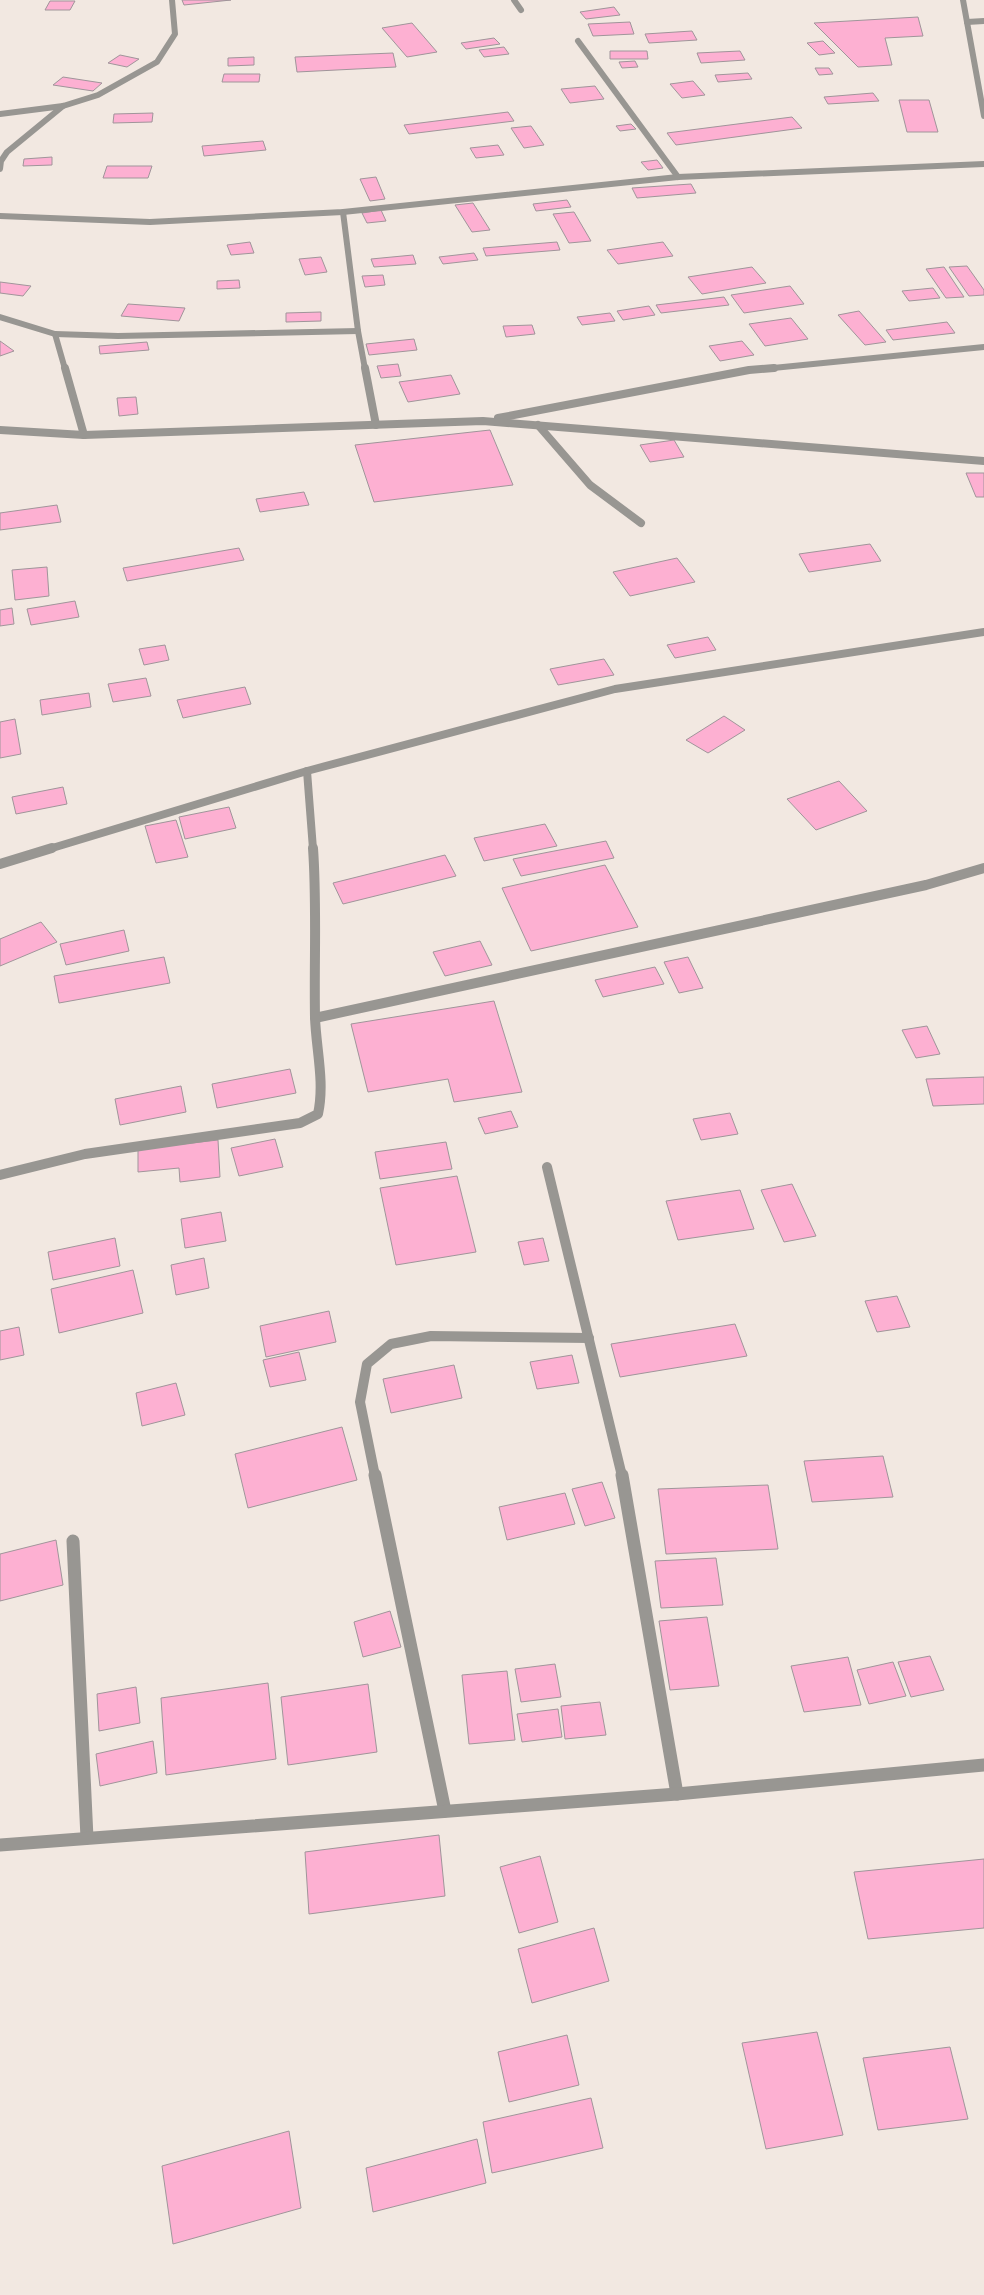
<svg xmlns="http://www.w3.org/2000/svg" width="984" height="2295" viewBox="0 0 984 2295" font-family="Raleway,sans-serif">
	<rect width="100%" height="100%" fill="#f2e8e1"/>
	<!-- building -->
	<g fill="#fdb0d2" stroke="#a0959a">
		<path d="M182 0H231L184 5Z"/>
		<path d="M50 1H75L70 10H45Z"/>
		<path d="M614 7 620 15 586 19 580 12Z"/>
		<path d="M918 17 923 36 885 38 892 65 858 67 814 23Z"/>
		<path d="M630 22 634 34 593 36 588 24Z"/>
		<path d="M412 23 437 52 407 57 382 28Z"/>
		<path d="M692 31 697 40 649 43 645 34Z"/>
		<path d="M494 38 500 44 466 49 461 43Z"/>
		<path d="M823 41 835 53 819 55 807 43Z"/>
		<path d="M504 47 509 54 484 57 479 50Z"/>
		<path d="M610 51H647L648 59H610Z"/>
		<path d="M740 51 745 60 701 63 697 53Z"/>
		<path d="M393 53 396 67 297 72 295 57Z"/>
		<path d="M120 55 139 59 127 67 108 63Z"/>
		<path d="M254 57V65L228 66V58Z"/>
		<path d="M635 61 638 67 622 68 619 62Z"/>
		<path d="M815 68H829L833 74 819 75Z"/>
		<path d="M748 73 752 79 718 82 715 75Z"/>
		<path d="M224 74H260L259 82H222Z"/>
		<path d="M63 77 102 83 93 91 53 85Z"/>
		<path d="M693 81 705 95 682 98 670 84Z"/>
		<path d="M595 86 604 99 570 103 561 89Z"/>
		<path d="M873 93 879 101 828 104 824 97Z"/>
		<path d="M899 100H929L938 132H907Z"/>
		<path d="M508 112 514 121 409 134 404 125Z"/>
		<path d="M153 113 152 122 113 123 114 114Z"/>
		<path d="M792 117 802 128 676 145 667 133Z"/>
		<path d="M631 124 636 129 620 131 616 126Z"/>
		<path d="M531 126 544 145 524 148 511 128Z"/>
		<path d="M263 141 266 150 204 156 202 146Z"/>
		<path d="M498 145 504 155 476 158 470 148Z"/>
		<path d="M52 157V165L23 166 24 159Z"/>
		<path d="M657 160 663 168 648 170 641 162Z"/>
		<path d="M107 166H152L148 178H103Z"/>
		<path d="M376 177 385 199 370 201 360 179Z"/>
		<path d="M691 184 696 193 637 198 632 188Z"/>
		<path d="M567 200 571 207 536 211 533 204Z"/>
		<path d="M473 203 490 230 472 232 455 205Z"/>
		<path d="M381 210 386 221 367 223 362 213Z"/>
		<path d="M574 212 591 241 569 243 553 214Z"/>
		<path d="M250 242 254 253 231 255 227 245Z"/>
		<path d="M557 242 560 250 486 256 483 248Z"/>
		<path d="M663 242 673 256 618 264 607 250Z"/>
		<path d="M474 253 478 260 443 264 439 257Z"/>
		<path d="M413 255 416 264 374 267 371 259Z"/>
		<path d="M321 257 327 272 305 275 299 259Z"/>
		<path d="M967 266 984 290V295L969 296 949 267Z"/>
		<path d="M752 267 766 283 702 294 688 277Z"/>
		<path d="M944 267 964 297 946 298 926 269Z"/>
		<path d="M383 275 385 285 365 287 362 276Z"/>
		<path d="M239 280 240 288 217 289V281Z"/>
		<path d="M0 282 31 286 23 296 0 293Z"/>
		<path d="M790 286 804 304 744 313 731 295Z"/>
		<path d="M933 288 940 298 909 301 902 291Z"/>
		<path d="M724 297 729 305 661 313 656 305Z"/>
		<path d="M128 304 185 308 179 321 121 316Z"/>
		<path d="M649 306 655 315 623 320 617 311Z"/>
		<path d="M859 311 886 342 865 345 838 315Z"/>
		<path d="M321 312V321L286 322V313Z"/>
		<path d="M610 313 615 321 582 325 577 317Z"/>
		<path d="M791 318 808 339 765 346 749 324Z"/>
		<path d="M947 322 955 333 893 340 886 330Z"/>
		<path d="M532 325 535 334 506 337 503 326Z"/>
		<path d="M414 339 417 350 369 355 366 344Z"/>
		<path d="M0 341 14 351 0 356Z"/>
		<path d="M742 341 754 355 720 361 709 346Z"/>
		<path d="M147 342 149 350 100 354 99 346Z"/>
		<path d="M398 364 401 376 381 378 377 366Z"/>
		<path d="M451 375 460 394 408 402 399 382Z"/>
		<path d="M136 397 138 414 119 416 117 398Z"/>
		<path d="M490 430 513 485 374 502 355 445Z"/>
		<path d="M674 440 684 457 650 462 640 445Z"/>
		<path d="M966 473H984V497H976Z"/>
		<path d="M304 492 309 505 260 512 256 499Z"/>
		<path d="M57 505 61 522 0 530V513Z"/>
		<path d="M870 544 881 561 809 572 799 554Z"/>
		<path d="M239 548 244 560 127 581 123 568Z"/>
		<path d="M677 558 695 582 630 596 613 572Z"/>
		<path d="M47 567 49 596 15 600 12 570Z"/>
		<path d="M75 601 79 617 31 625 27 609Z"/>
		<path d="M12 608 14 624 0 626V610Z"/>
		<path d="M708 637 716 650 675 658 667 645Z"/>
		<path d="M165 645 169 660 144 665 139 649Z"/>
		<path d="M604 659 614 675 558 685 550 669Z"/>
		<path d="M146 678 151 696 113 702 108 684Z"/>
		<path d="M245 687 251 704 183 718 177 700Z"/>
		<path d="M89 693 91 707 42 715 40 700Z"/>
		<path d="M724 716 745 730 708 753 686 740Z"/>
		<path d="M15 719 21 754 0 758V722Z"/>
		<path d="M839 781 867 811 816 830 787 799Z"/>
		<path d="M63 787 67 804 16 814 12 797Z"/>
		<path d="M229 807 236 828 185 839 179 817Z"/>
		<path d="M176 820 188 857 156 863 145 826Z"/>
		<path d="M545 824 557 846 484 861 474 838Z"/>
		<path d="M606 841 614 858 521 876 513 859Z"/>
		<path d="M445 855 456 876 343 904 333 883Z"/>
		<path d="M605 865 638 927 531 951 502 888Z"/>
		<path d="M41 922 57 942 0 966V939Z"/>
		<path d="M124 930 129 951 66 965 60 944Z"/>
		<path d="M480 941 492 965 445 976 433 952Z"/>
		<path d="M164 957 170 983 59 1003 54 976Z"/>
		<path d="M688 957 703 988 679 993 664 962Z"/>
		<path d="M655 967 664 984 603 997 595 980Z"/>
		<path d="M494 1001 522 1092 454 1102 448 1079 368 1092 351 1024Z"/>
		<path d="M927 1026 940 1054 916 1058 902 1030Z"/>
		<path d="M290 1069 296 1093 217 1108 212 1084Z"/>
		<path d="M984 1077V1104L933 1106 926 1079Z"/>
		<path d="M181 1086 186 1112 120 1125 115 1099Z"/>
		<path d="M511 1111 518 1127 485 1134 478 1118Z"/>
		<path d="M730 1113 738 1134 701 1140 693 1119Z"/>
		<path d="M275 1139 283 1167 239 1176 231 1148Z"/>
		<path d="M218 1140 220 1177 180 1182 179 1168 138 1172V1149Z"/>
		<path d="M446 1142 452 1169 380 1179 375 1152Z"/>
		<path d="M457 1176 476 1252 396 1265 380 1188Z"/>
		<path d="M792 1184 816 1236 784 1242 761 1190Z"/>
		<path d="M740 1190 754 1229 678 1240 666 1201Z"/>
		<path d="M221 1212 226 1241 185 1248 181 1219Z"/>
		<path d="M115 1238 120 1266 53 1280 48 1252Z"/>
		<path d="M543 1238 549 1261 524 1265 518 1242Z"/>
		<path d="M204 1258 209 1288 176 1295 171 1265Z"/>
		<path d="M133 1270 143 1313 59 1333 51 1289Z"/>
		<path d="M897 1296 910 1327 877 1332 865 1301Z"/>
		<path d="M329 1311 336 1342 266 1357 260 1326Z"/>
		<path d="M735 1324 747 1356 620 1377 611 1344Z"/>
		<path d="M19 1327 24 1355 0 1360V1331Z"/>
		<path d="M299 1352 306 1380 270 1387 263 1360Z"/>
		<path d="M572 1355 579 1383 537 1389 530 1362Z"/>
		<path d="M454 1365 462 1398 391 1413 383 1379Z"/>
		<path d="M176 1383 185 1415 142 1426 136 1393Z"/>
		<path d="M342 1427 357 1480 248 1508 235 1454Z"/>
		<path d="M883 1456 893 1497 812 1502 804 1461Z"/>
		<path d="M602 1482 615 1518 585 1526 572 1489Z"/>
		<path d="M768 1485 778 1549 666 1554 658 1489Z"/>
		<path d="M565 1493 575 1524 507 1540 499 1507Z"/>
		<path d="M56 1540 63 1585 0 1601V1554Z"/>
		<path d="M716 1558 723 1605 661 1608 655 1561Z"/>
		<path d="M390 1611 401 1647 363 1657 354 1622Z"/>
		<path d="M707 1617 719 1686 670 1690 659 1621Z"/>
		<path d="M930 1656 944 1690 911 1697 898 1662Z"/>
		<path d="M848 1657 861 1705 804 1712 791 1666Z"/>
		<path d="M893 1662 906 1696 869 1704 857 1670Z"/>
		<path d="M555 1664 561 1697 521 1702 515 1669Z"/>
		<path d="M507 1671 515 1740 469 1744 462 1675Z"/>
		<path d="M268 1683 276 1759 166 1775 161 1698Z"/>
		<path d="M368 1684 377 1752 288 1765 281 1697Z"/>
		<path d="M136 1687 140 1723 99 1731 97 1694Z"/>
		<path d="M600 1702 606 1735 565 1739 561 1706Z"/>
		<path d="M558 1709 562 1737 522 1742 517 1714Z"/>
		<path d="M153 1741 157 1773 100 1786 96 1754Z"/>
		<path d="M439 1835 445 1896 309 1914 305 1852Z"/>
		<path d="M540 1856 558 1922 519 1933 500 1867Z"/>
		<path d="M984 1859V1928L868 1939 854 1872Z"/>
		<path d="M594 1928 609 1981 532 2003 518 1949Z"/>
		<path d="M817 2032 843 2135 766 2149 742 2043Z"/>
		<path d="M567 2035 579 2085 509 2102 498 2052Z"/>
		<path d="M950 2047 968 2119 878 2130 863 2058Z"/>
		<path d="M591 2098 603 2148 492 2173 483 2122Z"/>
		<path d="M289 2131 301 2208 173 2244 162 2166Z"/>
		<path d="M477 2139 486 2183 373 2212 366 2168Z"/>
	</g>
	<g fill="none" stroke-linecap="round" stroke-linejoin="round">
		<!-- service -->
		<path stroke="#989692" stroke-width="8" d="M538 425 590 485 641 523"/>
		<!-- minor-far3 -->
		<g stroke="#989692" stroke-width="6">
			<path d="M514 0 521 10"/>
			<path d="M967 22 984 21"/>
			<path d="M578 41 678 177"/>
			<path d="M0 114 63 106 98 95 157 62 175 34 172 0"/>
			<path d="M0 169 1 161 7 152 63 106"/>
			<path d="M343 212 358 331 365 369"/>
			<path d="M0 216 150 222 343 212 678 177 984 164"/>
			<path d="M0 317 55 334 118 336 358 331"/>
			<path d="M55 334 65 369"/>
			<path d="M763 369 984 347"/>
		</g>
		<!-- minor-far2 -->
		<g stroke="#989692" stroke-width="8">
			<path d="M65 368 84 435"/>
			<path d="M365 368 376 425"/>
			<path d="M498 418 749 370 774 368"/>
			<path d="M0 430 84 435 483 421 984 461"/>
			<path d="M307 771 313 849"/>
			<path d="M49 849 307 771 615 689 984 632"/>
		</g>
		<!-- minor-far1 -->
		<g stroke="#989692" stroke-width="10">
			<path d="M0 864 52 848"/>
			<path d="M315 1018 926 885 984 868"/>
			<path d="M547 1167 622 1476"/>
			<path d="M0 1175 85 1154 300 1123 318 1114C325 1082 316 1049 315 1017 314 960 317 904 313 848"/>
			<path d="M375 1476 360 1402 367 1364 391 1344 431 1336 589 1338"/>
		</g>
		<!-- minor -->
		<g stroke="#989692" stroke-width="13">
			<path d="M375 1475 445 1811"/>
			<path d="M622 1475 677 1794"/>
			<path d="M73 1541 87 1838"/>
			<path d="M0 1845 677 1794 984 1765"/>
		</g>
		<!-- tertiary -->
		<path stroke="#989692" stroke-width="6" d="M963 0 984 116"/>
	</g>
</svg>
